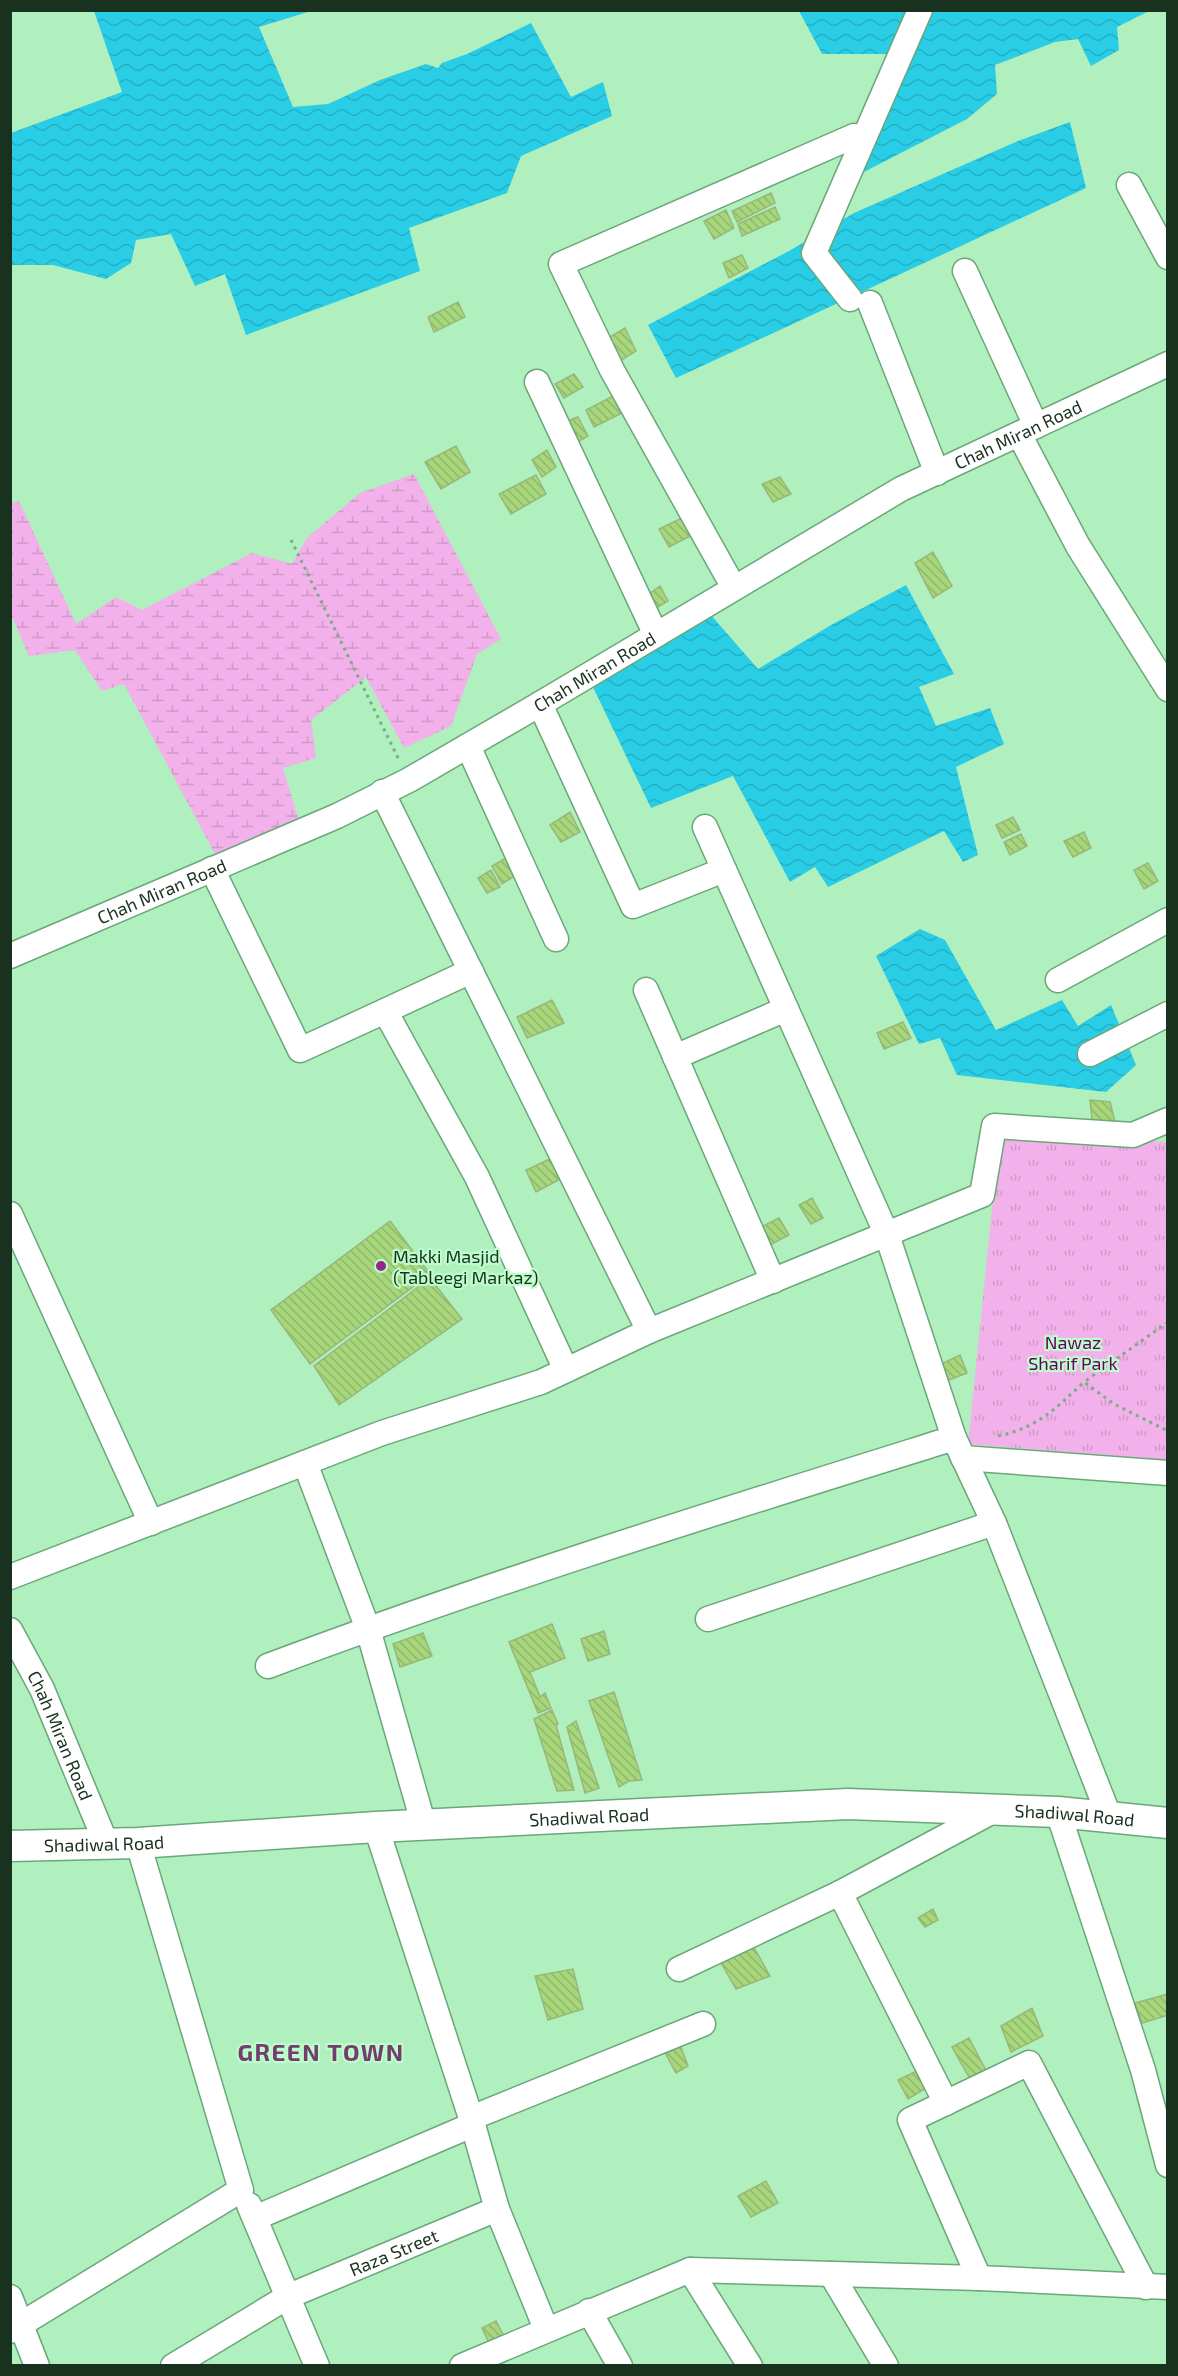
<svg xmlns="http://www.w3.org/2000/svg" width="1178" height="2376" viewBox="0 0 1178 2376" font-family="'Exo 2',sans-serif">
	<defs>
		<pattern id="wetland-marsh" width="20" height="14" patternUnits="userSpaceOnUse" patternTransform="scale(1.5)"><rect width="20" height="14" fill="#f2b1ea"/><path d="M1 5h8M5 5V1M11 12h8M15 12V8" fill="none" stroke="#cf99c8"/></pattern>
		<pattern id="park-tufts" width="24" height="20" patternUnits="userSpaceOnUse" patternTransform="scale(1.5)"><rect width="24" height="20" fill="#f2b1ea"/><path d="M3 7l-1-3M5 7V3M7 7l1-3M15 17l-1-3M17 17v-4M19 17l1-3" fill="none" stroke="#cf99c8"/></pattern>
		<pattern id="water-waves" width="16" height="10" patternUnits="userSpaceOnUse" patternTransform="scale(1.5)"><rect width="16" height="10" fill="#29cde6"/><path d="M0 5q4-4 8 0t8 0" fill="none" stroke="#24b0c5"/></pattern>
		<pattern id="building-back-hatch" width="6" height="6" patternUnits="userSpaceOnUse" patternTransform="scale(1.5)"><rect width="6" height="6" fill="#a7d67b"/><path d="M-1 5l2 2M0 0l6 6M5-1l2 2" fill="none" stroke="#8fb86a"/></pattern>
	</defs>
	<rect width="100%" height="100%" fill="#b0efbe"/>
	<!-- wetland -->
	<path fill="url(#wetland-marsh)" d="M414 474 501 639 477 654 451 726 404 748 366 677 311 720 316 758 283 768 302 831 221 865 124 684 102 691 75 650 29 656 11 614 10 504 19 501 76 624 116 597 142 610 252 553 292 564 307 538 360 493Z"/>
	<!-- park -->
	<path fill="url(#park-tufts)" d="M1000 1130 1167 1142V1460L968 1444Z"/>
	<!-- water -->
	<g fill="url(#water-waves)">
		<path d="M94 11H311L259 27 293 107 328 104 380 80 426 64 438 68 442 63 467 54 531 23 571 97 603 82 612 116 521 156 507 193 409 228 420 271 246 335 225 274 195 286 171 234 136 240 131 263 106 279 53 265H11V133L122 92Z"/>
		<path d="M799 11H1149L1117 27 1119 50 1091 66 1078 39 1055 42 995 65 997 94 967 119 856 176 907 54H822Z"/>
		<path d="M1070 122 1086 188 676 378 648 325 789 251 854 213 1018 141Z"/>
		<path d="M906 585 954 674 919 687 936 726 990 708 1004 744 956 767 978 855 963 862 944 831 828 887 815 867 790 882 733 776 651 808 592 685 710 614 758 669 831 625Z"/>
		<path d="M920 929 945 940 996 1030 1062 1000 1078 1026 1111 1005 1136 1065 1106 1092 957 1075 940 1038 919 1044 876 956Z"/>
	</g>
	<!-- building -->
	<g fill="url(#building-back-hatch)" stroke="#97b87a" stroke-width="1.5">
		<path d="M771 193 775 203 737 222 732 211Z"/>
		<path d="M775 207 780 219 742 236 738 224Z"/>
		<path d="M726 210 734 228 714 239 704 221Z"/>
		<path d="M742 255 748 268 729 278 723 263Z"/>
		<path d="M458 302 465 317 434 332 428 317Z"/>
		<path d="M625 328 636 351 620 361 608 338Z"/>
		<path d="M574 374 583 387 564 398 555 384Z"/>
		<path d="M621 392 630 409 594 427 586 410Z"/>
		<path d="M578 417 588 436 574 444 562 423Z"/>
		<path d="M456 446 470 472 441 489 425 462Z"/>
		<path d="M547 450 556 467 542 477 532 460Z"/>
		<path d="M536 475 546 494 511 514 499 494Z"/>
		<path d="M780 477 791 494 773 502 762 484Z"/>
		<path d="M688 515 698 532 669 547 659 529Z"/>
		<path d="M933 552 952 586 933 598 915 563Z"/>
		<path d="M660 586 668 601 653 610 646 596Z"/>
		<path d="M570 812 580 832 561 842 550 825Z"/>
		<path d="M1013 817 1020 830 1002 838 996 825Z"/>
		<path d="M1084 832 1091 848 1073 857 1064 841Z"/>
		<path d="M1021 834 1027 846 1010 855 1004 842Z"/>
		<path d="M513 854 521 872 502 884 492 866Z"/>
		<path d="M1148 863 1158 881 1144 889 1134 870Z"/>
		<path d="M491 870 500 887 487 893 478 878Z"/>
		<path d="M552 1000 564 1023 527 1038 517 1017Z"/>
		<path d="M903 1022 911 1038 884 1049 877 1033Z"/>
		<path d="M1090 1100 1110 1102 1116 1126 1093 1128Z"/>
		<path d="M558 1155 568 1175 536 1192 526 1170Z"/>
		<path d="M812 1198 823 1218 811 1224 799 1205Z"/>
		<path d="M779 1218 789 1235 770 1245 761 1227Z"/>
		<path d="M390 1221 430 1274 310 1364 271 1310Z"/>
		<path d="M430 1278 462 1319 339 1405 314 1366Z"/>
		<path d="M960 1355 967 1373 949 1380 941 1364Z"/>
		<path d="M552 1624 565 1658 530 1672 540 1697 545 1693 551 1708 538 1713 509 1642Z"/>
		<path d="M604 1631 610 1654 588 1661 581 1639Z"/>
		<path d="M423 1633 432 1656 400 1667 393 1644Z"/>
		<path d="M614 1692 642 1780 629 1781 619 1787 589 1701Z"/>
		<path d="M552 1710 558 1724 556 1725 574 1790 557 1791 534 1719Z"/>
		<path d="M576 1721 599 1788 585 1793 567 1727Z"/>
		<path d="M933 1909 938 1920 925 1927 918 1918Z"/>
		<path d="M752 1944 770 1976 736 1989 719 1959Z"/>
		<path d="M573 1969 583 2009 548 2020 535 1976Z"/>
		<path d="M1168 1994V2015L1142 2023 1135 2003Z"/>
		<path d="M1032 2008 1043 2036 1011 2052 1001 2026Z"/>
		<path d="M969 2038 989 2076 973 2084 952 2047Z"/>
		<path d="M679 2042 688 2066 676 2073 663 2049Z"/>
		<path d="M925 2067 933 2084 908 2099 898 2080Z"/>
		<path d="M766 2181 778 2203 751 2217 738 2196Z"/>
		<path d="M496 2321 506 2340 491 2347 482 2328Z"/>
	</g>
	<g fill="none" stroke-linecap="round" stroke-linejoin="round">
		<defs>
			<g id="minor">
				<path d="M1129 185 1168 257"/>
				<path d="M965 271 1036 426"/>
				<path d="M850 299 814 253 920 10"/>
				<path d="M870 303 937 473"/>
				<path d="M537 382 656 635"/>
				<path d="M1019 434 1078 546 1168 689"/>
				<path d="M734 588 612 370 561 264 854 136"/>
				<path d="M540 704 633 906 724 870"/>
				<path d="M468 746 556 939"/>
				<path d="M382 792 649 1331"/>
				<path d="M705 827 887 1235 954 1438 994 1523"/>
				<path d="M212 869 300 1050 385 1011"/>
				<path id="s1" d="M10 956 337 816 409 780 540 704 901 489 1168 364"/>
				<path d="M471 971 385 1011 477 1177 566 1370"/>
				<path d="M1058 980 1168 920"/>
				<path d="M646 990 773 1281"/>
				<path d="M1090 1054 1168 1014"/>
				<path d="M675 1057 786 1009"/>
				<path d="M10 1214 151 1523"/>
				<path d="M963 1458 1168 1473"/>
				<path d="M305 1463 368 1629 424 1826"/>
				<path d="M10 1577 382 1433 541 1382 649 1331 982 1195 994 1126 1133 1135 1168 1120"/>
				<path d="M708 1619 994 1523 1109 1816"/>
				<path id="s2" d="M10 1630 42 1689 106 1843"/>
				<path d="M268 1666C494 1581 724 1510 954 1438"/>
				<path d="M1058 1812 1143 2070 1168 2165"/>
				<path d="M376 1827 471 2118 497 2209 546 2329"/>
				<path d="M840 1893 946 2103"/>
				<path d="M679 1969 840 1893 993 1811"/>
				<path d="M471 2118 703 2024"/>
				<path d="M249 2205 317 2366"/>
				<path d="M255 2218 472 2125"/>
				<path d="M690 2270 750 2366"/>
				<path d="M831 2274 886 2366"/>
				<path d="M979 2278 910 2120 1029 2063 1146 2287"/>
				<path d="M10 2297 37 2366"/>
				<path d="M589 2311 620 2366"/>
				<path d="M10 2331 241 2190 138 1843"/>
				<path id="s3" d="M173 2366 289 2296 497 2209"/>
				<path d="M462 2366 690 2270 979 2278 1168 2287"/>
			</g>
			<g id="major">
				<path id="s4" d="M10 1846 138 1843 376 1827 848 1804 1058 1812 1168 1823"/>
			</g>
		</defs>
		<!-- minor casing -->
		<use href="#minor" stroke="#6aa779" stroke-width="27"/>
		<!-- major casing -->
		<use href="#major" stroke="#6aa779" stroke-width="33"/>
		<!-- path -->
		<g stroke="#7bac86" stroke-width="3" stroke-dasharray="3 4.5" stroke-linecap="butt">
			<path d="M291 540 400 762"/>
			<path d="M1168 1322 1084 1382 1114 1404 1168 1431"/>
			<path d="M998 1436C1037 1428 1055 1409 1084 1382"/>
		</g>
		<!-- minor -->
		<use href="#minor" stroke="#fff" stroke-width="24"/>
		<!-- major -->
		<use href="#major" stroke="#fff" stroke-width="30"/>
	</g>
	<!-- markers -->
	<circle fill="#93288b" stroke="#bdfccb" stroke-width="2" cx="381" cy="1266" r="6"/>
	<g text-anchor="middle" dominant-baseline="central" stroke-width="4.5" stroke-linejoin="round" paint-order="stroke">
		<!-- street labels -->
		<g font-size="18" fill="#193220" stroke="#bdfccb">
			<text stroke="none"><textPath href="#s1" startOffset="1137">Chah Miran Road</textPath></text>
			<text stroke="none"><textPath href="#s1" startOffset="651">Chah Miran Road</textPath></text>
			<text stroke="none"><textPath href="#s1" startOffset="165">Chah Miran Road</textPath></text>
			<text stroke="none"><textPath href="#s2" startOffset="117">Chah Miran Road</textPath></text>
			<text stroke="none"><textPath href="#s4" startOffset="1066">Shadiwal Road</textPath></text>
			<text stroke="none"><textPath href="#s4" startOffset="580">Shadiwal Road</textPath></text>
			<text stroke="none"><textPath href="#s4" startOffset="94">Shadiwal Road</textPath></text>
			<text stroke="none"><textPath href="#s3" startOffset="249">Raza Street</textPath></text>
		</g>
		<!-- poi labels -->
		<g font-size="18" fill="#193220" stroke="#bdfccb" text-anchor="start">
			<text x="393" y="1256">Makki Masjid<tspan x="393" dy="21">(Tableegi Markaz)</tspan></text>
		</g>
		<!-- park labels -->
		<g font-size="18" fill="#650160" stroke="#bdfccb">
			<text x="1073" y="1342">Nawaz<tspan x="1073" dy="21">Sharif Park</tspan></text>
		</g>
		<!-- district labels -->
		<g font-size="24" font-weight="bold" letter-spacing="1.5" fill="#733d6d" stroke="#bdfccb">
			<text x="321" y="2051">GREEN TOWN</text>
		</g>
	</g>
	<!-- border -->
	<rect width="1178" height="2376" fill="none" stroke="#193220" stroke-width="24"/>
</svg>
